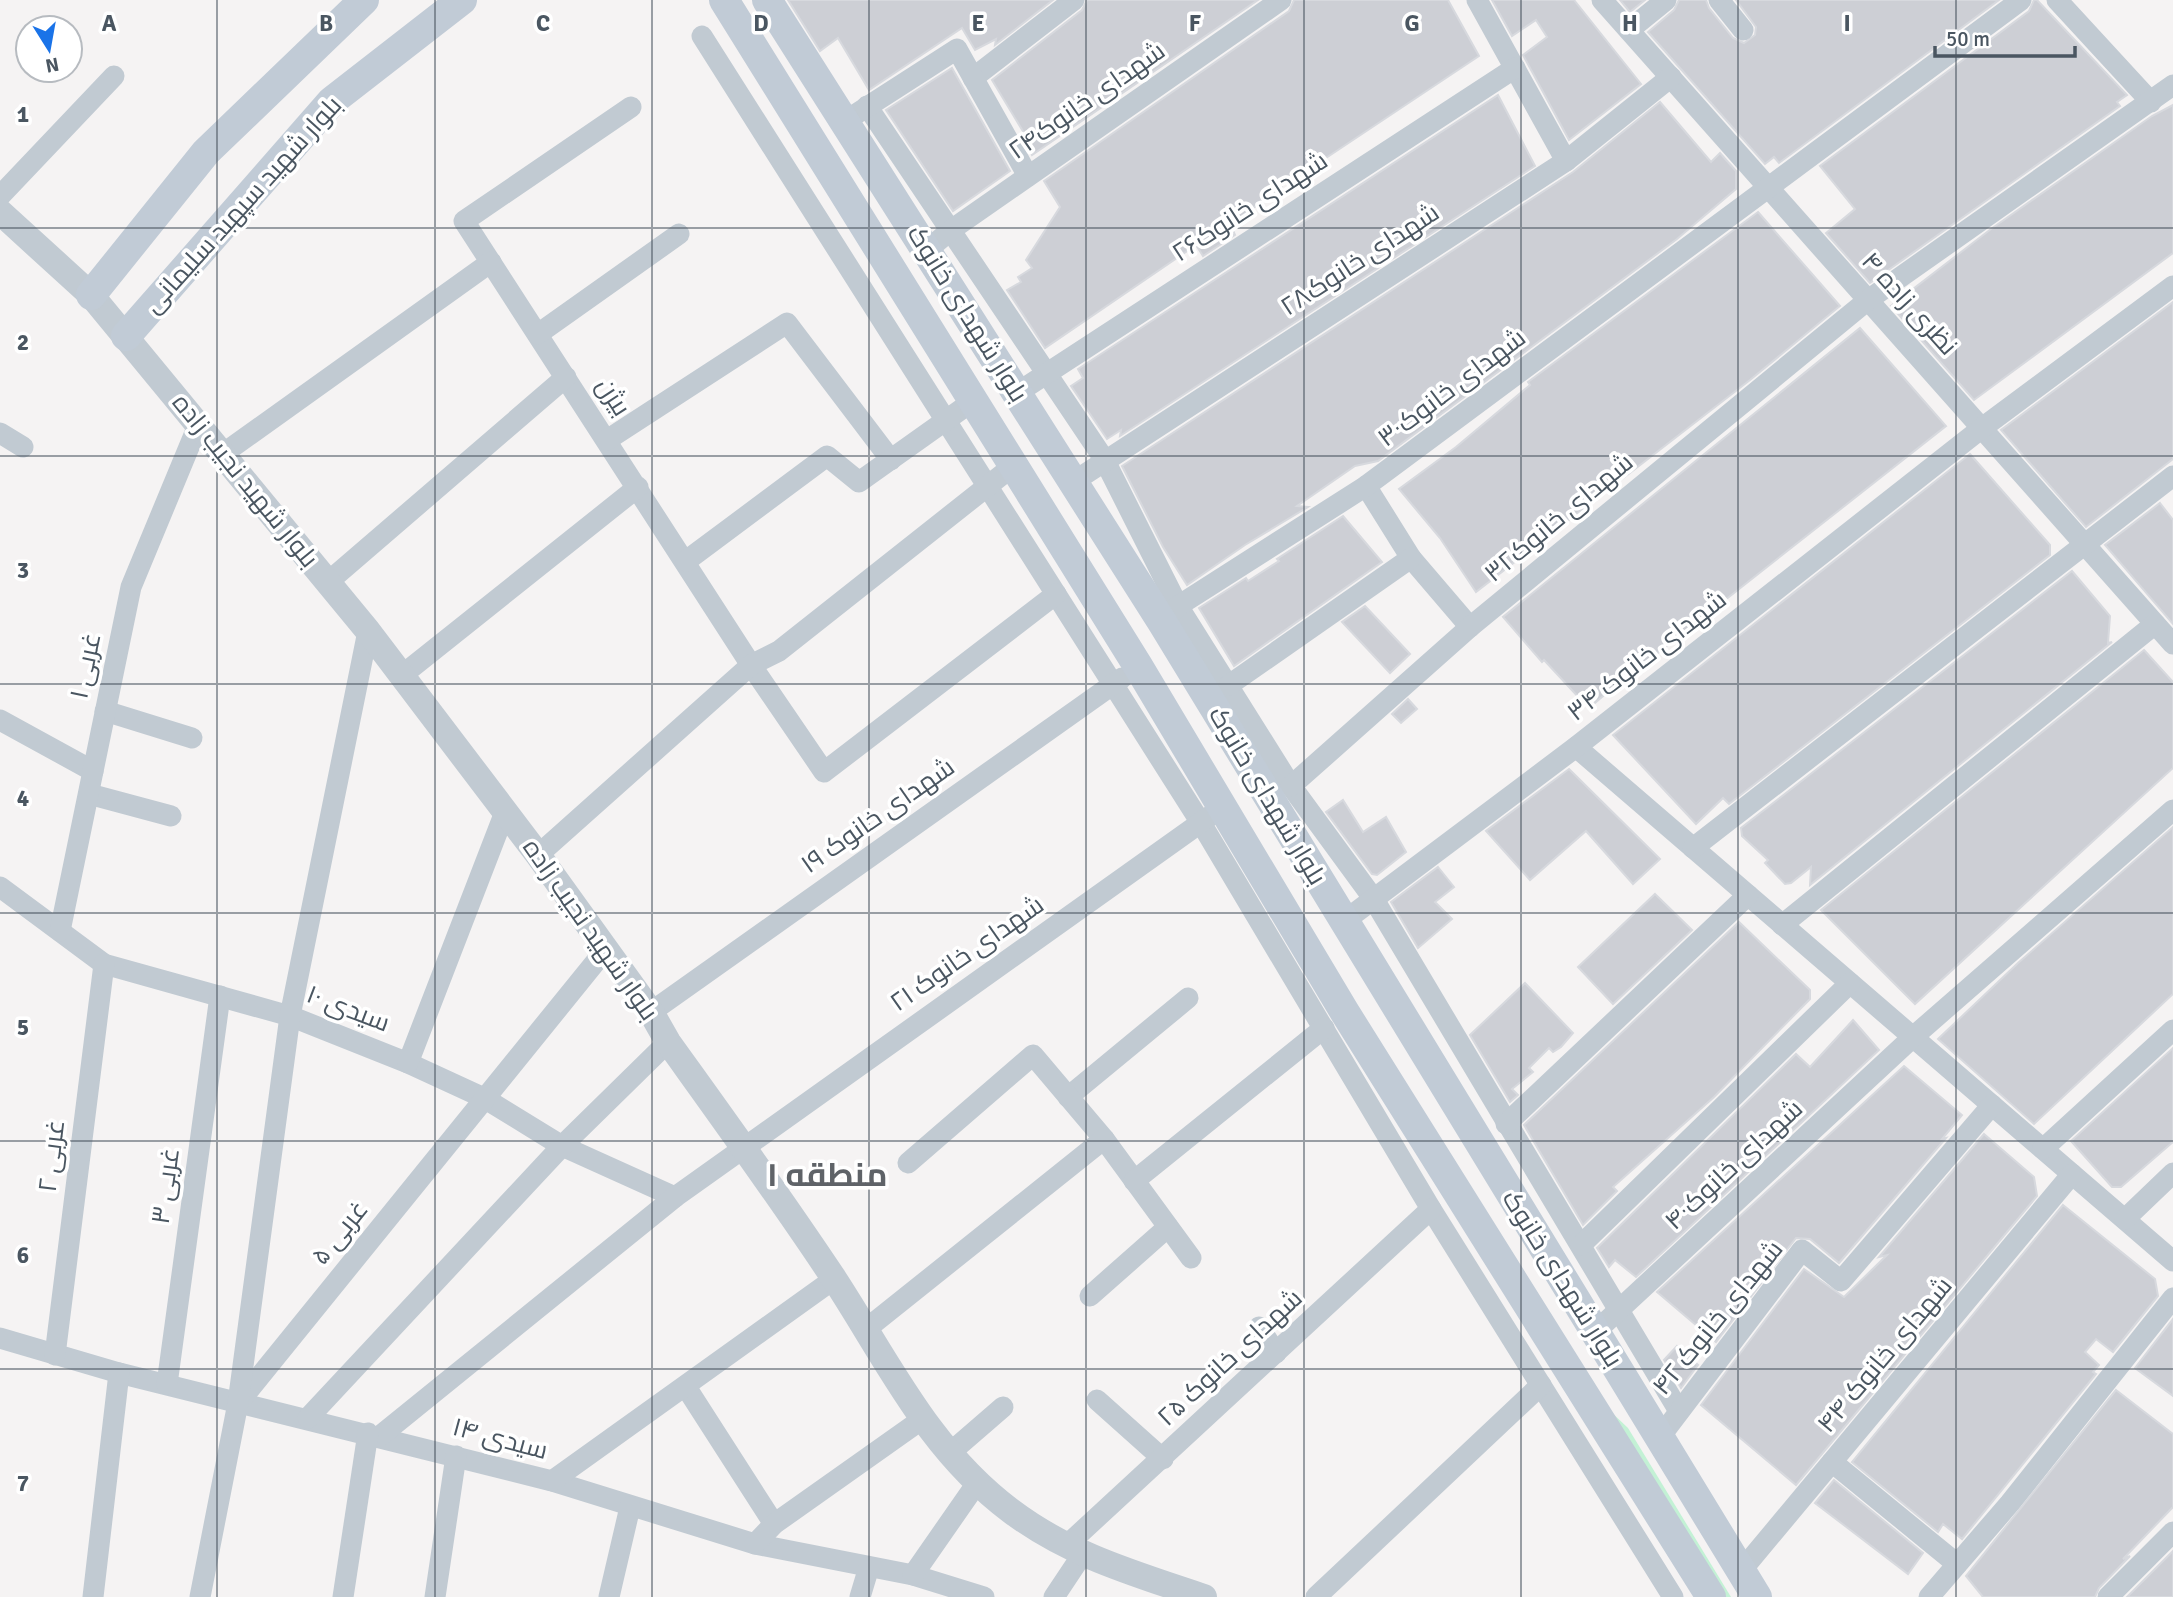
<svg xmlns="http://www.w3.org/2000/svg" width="2173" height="1597" viewBox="0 0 2173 1597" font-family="Signika,Cairo,sans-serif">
	<rect width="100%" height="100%" fill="#f5f3f3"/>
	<!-- grass -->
	<path fill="#c3f1d5" d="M1609 1410 1628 1428 1731 1597H1721Z"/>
	<!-- building -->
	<g fill="#cdcfd5" stroke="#d7d9de" stroke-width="2">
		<path d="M788 0H1053L995 45 996 39 975 50 962 28 869 90 838 38 820 51Z"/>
		<path d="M1087 0H1258L1032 155 1024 140 1027 138 992 80 1082 10Z"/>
		<path d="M1294 0H1448L1479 56 1314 166 1281 184 1282 188 1230 224 1235 235 1203 256 1196 245 1045 348 1007 290 1021 282 1018 277 1032 268 1026 260 1060 207 1044 181 1289 11Z"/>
		<path d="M1492 0H1574L1641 84 1569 140 1523 55 1547 37 1536 20 1512 36Z"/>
		<path d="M1620 0H1645L1630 12Z"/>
		<path d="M1679 0H1706L1709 8 1733 38 1744 43 1755 35 1756 27 1736 0H1999L1779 163 1774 157 1765 164 1648 32 1674 10Z"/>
		<path d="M2034 0H2037L2127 95 2117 102 2120 106 1870 283 1826 233 1855 209 1820 166 2029 11Z"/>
		<path d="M952 68 1010 171 953 211 886 110Z"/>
		<path d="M1498 95 1535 166 1120 436 1121 430 1107 439 1071 386 1083 378 1078 369Z"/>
		<path d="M1660 102 1711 162 1720 153 1736 171V189L1677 239 1378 461 1355 466 1297 506 1308 507 1245 545 1187 585 1163 547 1122 466 1573 172Z"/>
		<path d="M2173 105V253L1974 400 1891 306 1991 229 2152 116Z"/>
		<path d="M1758 212 1840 306 1750 380 1476 592 1440 538 1399 489 1456 447 1530 385 1528 382Z"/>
		<path d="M2173 302V459L2086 527 2001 430Z"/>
		<path d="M1860 328 1946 426 1602 697 1595 703 1582 701 1544 660 1542 662 1503 617Z"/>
		<path d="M1970 454 2050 545V555L1729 804 1723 798 1696 824 1613 735Z"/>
		<path d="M2160 503 2173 520V624L2105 545Z"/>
		<path d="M1343 516 1382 562 1234 666 1199 608 1246 578 1248 581 1279 561 1277 559Z"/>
		<path d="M2072 571 2110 616 2108 643 2112 642 1810 885 1811 867 1791 883 1785 884 1765 863 1768 860 1742 836 1741 828Z"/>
		<path d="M1365 606 1410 654 1390 673 1342 622Z"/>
		<path d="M2144 650 2173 682V768L1915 1004 1821 910Z"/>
		<path d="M1408 699 1417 709 1401 723 1392 714Z"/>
		<path d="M1569 769 1660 859 1633 884 1586 831 1530 880 1486 831Z"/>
		<path d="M1343 800 1363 832 1386 817 1406 852 1377 875 1372 874 1326 812Z"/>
		<path d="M2173 827V994L2034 1124 1938 1039 2018 963Z"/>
		<path d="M1438 867 1454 887 1435 902 1452 919 1418 948 1391 902Z"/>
		<path d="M1655 894 1692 930 1613 1004 1578 967Z"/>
		<path d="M1739 922 1810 990V999L1714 1097 1613 1187 1617 1191 1583 1225 1524 1125Z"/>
		<path d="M1525 983 1573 1033 1561 1047 1553 1052 1549 1048 1529 1068 1533 1072 1512 1089 1518 1095 1510 1102 1470 1035Z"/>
		<path d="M1853 1020 1879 1050 1636 1277 1615 1260 1609 1267 1597 1248 1796 1054 1810 1067Z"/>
		<path d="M2173 1048V1142L2121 1187H2112L2071 1141Z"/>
		<path d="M1904 1066 1962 1115 1942 1139 1946 1138 1839 1263 1810 1239 1796 1238 1716 1342 1657 1292Z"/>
		<path d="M1984 1134 2034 1177 2037 1196 1796 1485 1701 1405 1804 1269 1844 1297 1887 1255 1879 1257Z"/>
		<path d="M2063 1205 2155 1279 2158 1296 2113 1352 2096 1339 2085 1352 2099 1365 2093 1372 2096 1374 1962 1539 1943 1524 1938 1532 1852 1462Z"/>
		<path d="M2173 1319V1396L2135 1368Z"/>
		<path d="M1677 1346 1698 1365 1681 1388 1664 1360Z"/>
		<path d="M2116 1390 2173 1434V1507L2123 1559 2130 1556 2099 1588 2095 1597H1983L1966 1576Z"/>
		<path d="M1834 1480 1923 1553 1908 1574 1815 1503Z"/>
		<path d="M2173 1551V1597H2127Z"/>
	</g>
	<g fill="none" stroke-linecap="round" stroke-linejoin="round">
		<!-- minor -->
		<g stroke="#c1cad2" stroke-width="21">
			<path d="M1477 0 1566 161"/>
			<path d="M1602 0 2173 644"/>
			<path d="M1719 0 1743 30"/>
			<path d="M2057 0 2151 102"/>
			<path d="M1629 30 1666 0"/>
			<path d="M702 36 1201 823 1431 1209 1673 1597"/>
			<path d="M973 78 1074 0"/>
			<path d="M867 106 1104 459 1178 606 1291 786 1373 898 1679 1411"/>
			<path d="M631 107 464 221 751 665 824 772 1056 594"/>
			<path d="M856 114 957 49 1028 176"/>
			<path d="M0 196 114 76"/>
			<path d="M926 251 951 230 1281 0"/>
			<path d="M538 334 679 234"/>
			<path d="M1017 393 1515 68"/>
			<path d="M0 433 23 447"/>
			<path d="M607 440 787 323 891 460"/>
			<path d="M224 453 491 262"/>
			<path d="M1073 482 1566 161 1671 77"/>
			<path d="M1366 486 1411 558 1470 627"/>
			<path d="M686 561 827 456 859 482 973 401"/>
			<path d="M328 582 566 377"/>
			<path d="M1169 615 1178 606 1366 486 2021 0"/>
			<path d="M401 676 638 487"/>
			<path d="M1229 685 1411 558"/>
			<path d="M105 711 192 738"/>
			<path d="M0 720 93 771"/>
			<path d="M1576 747 2173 1261"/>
			<path d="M1291 786 1470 627 1868 300 2173 85"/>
			<path d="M89 794 171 816"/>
			<path d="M1693 848 2173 476"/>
			<path d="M538 855 751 665 779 651 1013 466"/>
			<path d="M0 887 104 964 290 1016 408 1063 484 1098 562 1146 675 1197"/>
			<path d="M1343 922 1576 747 1982 428 2173 286"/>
			<path d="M1782 925 2155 624"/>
			<path d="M60 931 131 587 199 423"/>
			<path d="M651 1012 1122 678"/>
			<path d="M408 1063 505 812"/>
			<path d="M1068 1097 1188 998"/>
			<path d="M1506 1124 1748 895"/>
			<path d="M2043 1149 2173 1030"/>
			<path d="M908 1163 1033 1055 1104 1139 1191 1258"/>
			<path d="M1134 1181 1324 1028"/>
			<path d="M2125 1219 2173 1173"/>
			<path d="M1581 1245 1850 983"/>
			<path d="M1090 1296 1168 1227"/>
			<path d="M1259 1327 1276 1353"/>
			<path d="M865 1330 1104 1139"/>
			<path d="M1594 1333 1913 1037 2173 810"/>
			<path d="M0 1338 119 1373 552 1481 755 1544 913 1575 984 1597"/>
			<path d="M55 1355 104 964"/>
			<path d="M167 1384 220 996"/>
			<path d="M686 1387 774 1524"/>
			<path d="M1097 1400 1163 1459"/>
			<path d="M239 1402 606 949"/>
			<path d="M308 1418 562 1146 668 1042"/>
			<path d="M380 1436 675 1197 1210 816"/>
			<path d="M1660 1437 1802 1250 1841 1281 1992 1105"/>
			<path d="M951 1452 1003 1407"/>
			<path d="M1832 1462 1957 1564"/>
			<path d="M552 1481 834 1279"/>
			<path d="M755 1544 774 1524 921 1420"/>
			<path d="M1066 1546 1431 1209"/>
			<path d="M1741 1571 2072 1174"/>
			<path d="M913 1575 977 1483"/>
			<path d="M93 1597 119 1373"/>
			<path d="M200 1597 238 1403 290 1016 368 631"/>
			<path d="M343 1597 368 1433"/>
			<path d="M435 1597 456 1456"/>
			<path d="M609 1597 630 1507"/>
			<path d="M860 1597 869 1567"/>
			<path d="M1054 1597 1082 1555"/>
			<path d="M1316 1597 1541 1385"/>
			<path d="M1929 1597 2010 1503 2173 1298"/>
			<path d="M2108 1597 2173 1532"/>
		</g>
		<!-- tertiary -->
		<path stroke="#c1cad2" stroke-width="26" d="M0 212 91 295 368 631 538 855 651 1012 668 1042C724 1120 780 1197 833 1277 888 1361 928 1449 1011 1511 1069 1555 1136 1574 1204 1597"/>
		<!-- secondary -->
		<g stroke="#c1cbd6" stroke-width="30">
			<path d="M724 0 1138 666 1344 1011 1711 1597"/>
			<path d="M767 0 1162 622 1757 1597"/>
			<path d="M91 295 206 152 364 0"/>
			<path d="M126 336 332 101 462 0"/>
		</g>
	</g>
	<!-- grid -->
	<path fill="none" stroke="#4a5661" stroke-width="2" stroke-opacity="0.55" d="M217 0V1597M435 0V1597M652 0V1597M869 0V1597M1086 0V1597M1304 0V1597M1521 0V1597M1738 0V1597M1956 0V1597M0 228H2173M0 456H2173M0 684H2173M0 913H2173M0 1141H2173M0 1369H2173"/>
	<g text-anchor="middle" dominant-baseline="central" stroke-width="7" stroke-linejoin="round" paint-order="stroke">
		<!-- street labels -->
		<g font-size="26" fill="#4a5661" stroke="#fff">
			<text transform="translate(1087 101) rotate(-35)">شهدای خانوک۲۴</text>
			<text transform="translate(243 205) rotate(-48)">بلوار شهید سپهبد سلیمانی</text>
			<text transform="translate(1250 207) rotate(-33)">شهدای خانوک۲۶</text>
			<text transform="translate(1360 260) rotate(-33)">شهدای خانوک۲۸</text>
			<text transform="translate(1909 304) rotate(48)">نظری زاده ۴</text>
			<text transform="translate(967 314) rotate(58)">بلوار شهدای خانوک</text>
			<text transform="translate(1452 388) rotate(-37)">شهدای خانوک۳۰</text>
			<text transform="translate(613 397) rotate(57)">بیژن</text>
			<text transform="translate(245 481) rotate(51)">بلوار شهید نجیب زاده</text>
			<text transform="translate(1559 518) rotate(-40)">شهدای خانوک۳۲</text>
			<text transform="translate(1647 656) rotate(-38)">۳۴ شهدای خانوک</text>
			<text transform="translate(86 666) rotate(-78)">غربی ۱</text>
			<text transform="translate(1267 796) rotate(59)">بلوار شهدای خانوک</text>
			<text transform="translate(878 816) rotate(-35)">شهدای خانوک ۱۹</text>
			<text transform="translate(590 930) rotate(55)">بلوار شهید نجیب زاده</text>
			<text transform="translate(967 954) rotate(-35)">شهدای خانوک ۲۱</text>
			<text transform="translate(348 1009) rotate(21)">سیدی ۱۰</text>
			<text transform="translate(52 1156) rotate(-83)">غربی ۲</text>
			<text transform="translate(1734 1165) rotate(-43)">شهدای خانوک۴۰</text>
			<text transform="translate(166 1186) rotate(-82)">غربی ۳</text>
			<text transform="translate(340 1233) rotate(-51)">غربی ۵</text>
			<text transform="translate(1562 1279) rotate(58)">بلوار شهدای خانوک</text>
			<text transform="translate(1718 1318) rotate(-51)">شهدای خانوک ۴۲</text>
			<text transform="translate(1885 1355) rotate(-50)">۴۴ شهدای خانوک</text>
			<text transform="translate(1230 1358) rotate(-43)">شهدای خانوک ۲۵</text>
			<text transform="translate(500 1439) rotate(15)">سیدی ۱۴</text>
		</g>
		<!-- district labels -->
		<g font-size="33" font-weight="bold" fill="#5f6368" stroke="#fff">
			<text x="827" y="1175">منطقه ۱</text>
		</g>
	</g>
	<g font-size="23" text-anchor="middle" font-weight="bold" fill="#4a5661" stroke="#fff" stroke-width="7" stroke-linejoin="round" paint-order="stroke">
		<text x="109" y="31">A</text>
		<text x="326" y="31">B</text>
		<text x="543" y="31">C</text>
		<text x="761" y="31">D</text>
		<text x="978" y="31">E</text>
		<text x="1195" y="31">F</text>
		<text x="1412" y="31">G</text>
		<text x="1630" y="31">H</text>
		<text x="1847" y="31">I</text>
		<text x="23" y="122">1</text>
		<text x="23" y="350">2</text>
		<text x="23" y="578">3</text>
		<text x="23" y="806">4</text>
		<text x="23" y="1035">5</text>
		<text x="23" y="1263">6</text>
		<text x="23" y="1491">7</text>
	</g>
	<!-- north arrow -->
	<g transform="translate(49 49) rotate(169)"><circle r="33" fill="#ffffff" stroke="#b7bbc0" stroke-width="2"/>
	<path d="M0-5L12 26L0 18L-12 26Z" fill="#1a73e8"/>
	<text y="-10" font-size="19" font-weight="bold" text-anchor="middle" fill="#4a5661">N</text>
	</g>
	<!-- scale -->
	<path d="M1935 46v10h140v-10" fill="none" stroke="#4a5661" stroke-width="3.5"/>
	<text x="1946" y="46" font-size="21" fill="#4a5661" stroke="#ffffff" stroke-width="5" paint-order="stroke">50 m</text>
</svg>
